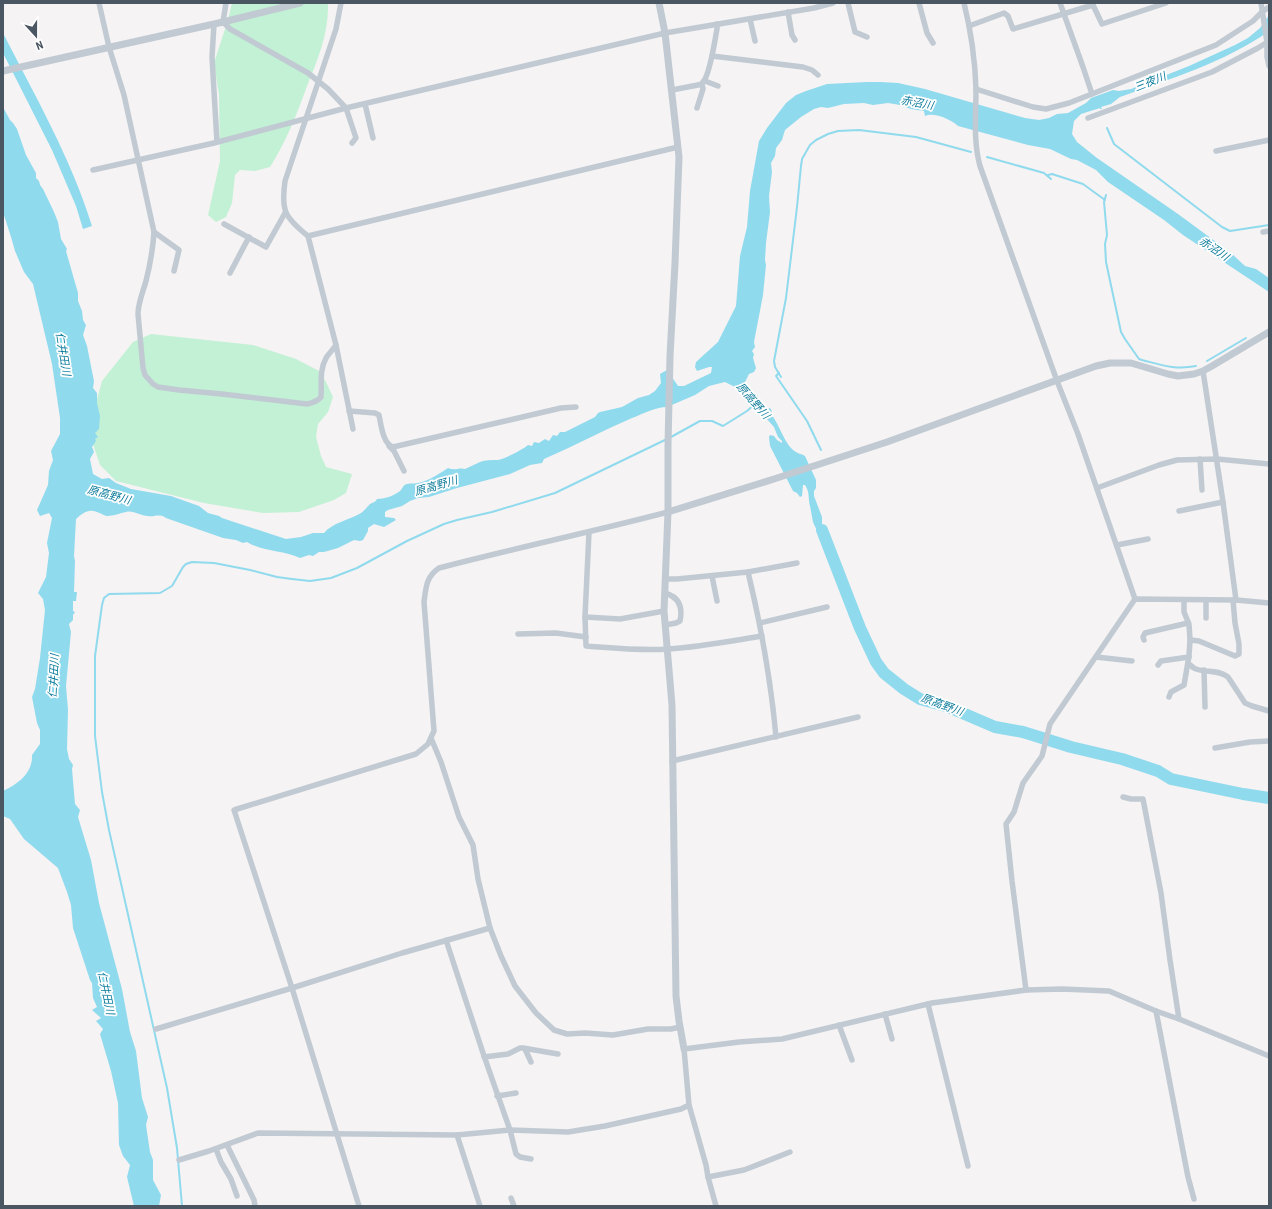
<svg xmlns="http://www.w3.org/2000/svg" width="1272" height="1209" viewBox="0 0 1272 1209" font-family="'Roboto Condensed','Noto Sans JP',sans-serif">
	<rect width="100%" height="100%" fill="#f5f3f3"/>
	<!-- green -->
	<g fill="#c3f1d5">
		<path d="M232 3H328C329 32 318 59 307 86 297 114 286 142 270 167L255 171 240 170 235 175 232 203 226 217 216 222 208 215 220 161 219 95 214 63 228 20Z"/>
		<path d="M151 334 253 345 296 359 319 371 326 382 333 397 328 412 318 424 316 437 321 456 326 467 352 474 346 493 334 500 299 512 263 513 204 503 116 481 100 465 93 444 92 418 102 381 133 342Z"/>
	</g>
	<!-- water -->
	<g fill="#90daee">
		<path d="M1269 15V31C1226 62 1169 79 1120 97L1111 104 1101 107 1102 109H1100V108L1081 114 1074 121 1072 134 1077 142 1097 158 1178 214 1231 253 1245 266 1256 269 1269 278V292L1183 235 1164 220 1108 182 1096 170 1077 160 1071 159 1050 149 1028 145 958 126C950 119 934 112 925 116L924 111 911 109 900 105 888 103 873 105 864 103 844 104 828 108 821 107 814 109 801 117 785 130 782 140 776 148 775 156 771 163 772 172 769 196 770 212 766 243 765 260 766 265 763 295 754 342 755 347 752 351 754 354 753 358 756 368 754 372 749 374 744 384 746 389 757 394C759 400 760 405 765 409L770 408 772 411 770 413C780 424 784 445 796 452 799 454 802 454 805 456L816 480V488L814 491V496L822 517V527L824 533 833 552C826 543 817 533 813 522 812 517 811 511 810 506 808 499 810 492 805 485H803L802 496 800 497 797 493 793 491 770 446 769 437 770 435 774 436 777 440 782 443V441L778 437 774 427 756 407 745 398 737 388 725 382 709 386 695 395 667 407C655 407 643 414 632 418 602 431 574 446 544 459L542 463 530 465 510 474 457 488 429 497 418 498 410 501 402 506 388 510 385 512V517L394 518 396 520 384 527 374 524 368 528V531L363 540 360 541 354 540 338 548 324 552H319L313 556 309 555 300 558C283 550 263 552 247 542L243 543 236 540 223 538 166 518C160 513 155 517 148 516 140 516 134 510 126 512 120 513 114 516 107 516 101 515 97 510 89 511 84 512 80 515 76 519L74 556 75 561 74 592H77L76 601H73V611L75 612 73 615V620L69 624 71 632 66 686 68 710 67 749 69 759 73 765 72 769 75 804 80 810 78 817 91 860 99 903 122 989 130 1032 136 1051 142 1098 148 1117 146 1125 150 1152 153 1160V1180L161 1195 159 1206H134L127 1177 130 1165 123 1156 119 1145 118 1103 111 1071 100 1034 103 1029 96 1021 101 1018 92 1010 97 1007 93 998 92 983 90 980 73 928 71 905 67 892 58 868 24 839 10 819 3 816V791C18 784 33 773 32 755L40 744V730L37 723 32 697 35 689 40 658 45 610 43 599 38 593 46 577 49 553 47 543 52 518 49 513 40 516 37 510 48 485 49 471 53 460 51 451 60 434V418L52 364 33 284 24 272 15 251 11 237 3 212V107L10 120 13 123 17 129 26 155 36 173V178L39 181 40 185 43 189 54 212 58 222 61 239 67 249 66 251 78 293V301L82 311 83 320 86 325 83 335 87 346 94 381 93 388 97 393V403L100 416 99 429 95 433 98 437 95 439 96 441 92 447 94 452 90 459 93 474 102 479 109 478 116 483 131 489 171 496 199 506 208 513 219 516 222 518 286 539 301 537 313 533H324C332 523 349 520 361 513 364 511 367 507 370 504 373 502 375 503 377 499 384 499 394 496 400 491 403 488 403 485 407 484 411 483 417 484 422 482 432 479 440 473 448 468 455 471 459 467 465 469 470 467 475 464 480 462 485 460 492 460 498 460 504 459 524 449 528 445L532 446 534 442 539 443 545 439 549 441 553 435 557 436 560 432H565L595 417 598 413 600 412 622 407 638 398 649 395 655 391 661 383 660 374 667 370 678 386H684L711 373 712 367H709L697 371 695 367 696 362 718 342 736 306 740 256 747 227 750 191 759 141 767 128 786 103 796 95 806 91 827 84 867 82H881L898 83 925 89 1025 118 1039 120 1049 118 1057 114 1068 113 1086 103 1091 98 1113 90 1119 91 1131 89 1189 66 1235 45 1248 38 1260 28Z"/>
		<path d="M3 33C35 96 71 158 92 226L83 229 76 206 52 150 3 53Z"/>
	</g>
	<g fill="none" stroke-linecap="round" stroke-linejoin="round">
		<!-- stream -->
		<g stroke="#90daee" stroke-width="2">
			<path d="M1107 128 1114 144 1222 227 1230 231 1269 225"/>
			<path d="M987 157 1044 173 1051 179"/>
			<path d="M1048 175 1052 174 1083 184 1105 200"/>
			<path d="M1106 195 1104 202 1107 235 1105 244 1106 262 1121 332 1125 339 1139 359 1142 360C1162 365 1175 370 1196 366"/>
			<path d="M1207 361 1246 338"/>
			<path d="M779 373 776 376 807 421 821 450"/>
			<path d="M781 377 775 367 774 361 786 298 797 207 801 166 802 159 810 145 816 140 828 134 838 131 859 130 916 137 971 152"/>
			<path d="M671 437 700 421H712L723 426 747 411 755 404"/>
			<path d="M182 1206 177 1148 167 1088 109 830 102 792 95 736V656L102 605 104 598 109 594 160 593 172 586 183 567 186 564 192 562 214 563 250 570 277 577 292 579 310 581 331 578 357 568 407 541 444 524 457 520 492 512 555 493 667 439"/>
		</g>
		<!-- river -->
		<path stroke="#90daee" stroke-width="12" d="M822 530 860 628 876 662 884 673 904 689 920 699 946 706 995 727 1023 732 1071 747 1122 759 1158 771 1171 779 1243 794 1269 798"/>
		<!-- minor -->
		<g stroke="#c1cad2" stroke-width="5.5">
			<path d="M99 3 109 47 124 95 154 232 179 250 174 271"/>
			<path d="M226 3 223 22 230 29 308 73 328 89 346 108 665 33 814 8 833 3"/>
			<path d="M848 3 855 32 867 37"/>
			<path d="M919 3 927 33 933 43"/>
			<path d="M964 3C971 31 975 59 976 89 976 114 973 141 980 166L1057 381 1078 434 1135 599"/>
			<path d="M1060 3 1083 67 1092 94"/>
			<path d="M1261 3 1267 42V57L1269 66"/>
			<path d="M788 12 792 35 795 40"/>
			<path d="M750 19 755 41"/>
			<path d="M214 24 212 57 217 142"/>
			<path d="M969 26 1004 13 1008 16 1013 29 1093 5 1102 24 1166 3"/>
			<path d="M712 56 803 67 812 70 818 75"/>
			<path d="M705 81 718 86"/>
			<path d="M976 89 1033 107 1046 109 1069 103 1216 45 1253 21 1262 12 1269 7"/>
			<path d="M672 90 698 85C701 84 701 85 703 82 710 75 715 39 717 29V24"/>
			<path d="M365 104 373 138"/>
			<path d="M697 108 703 89 702 84"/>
			<path d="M1088 118 1212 72 1258 48 1269 41"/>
			<path d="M1216 151 1269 140"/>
			<path d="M93 170 214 143 346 108 356 138 352 143"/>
			<path d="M224 224 266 247 285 213"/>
			<path d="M154 232C153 248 150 265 146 281 143 292 138 303 138 314L143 368 145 375 153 384 158 387 179 390 222 394 307 404C312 403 317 402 321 397 322 384 319 371 326 358 329 353 333 350 336 345"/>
			<path d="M1263 232 1269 231"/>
			<path d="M308 236C284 217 281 210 285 181L336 29 341 3"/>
			<path d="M230 273 249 237"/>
			<path d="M1203 371 1223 502 1236 600"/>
			<path d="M349 411 375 413 379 415C381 425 383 444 393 447L561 408 576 407"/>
			<path d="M353 429 336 345 308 236 678 147"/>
			<path d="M389 446 394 451 404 471"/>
			<path d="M1200 459 1202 490"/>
			<path d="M1097 488 1159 465 1177 460 1217 459 1269 464"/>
			<path d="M1179 511 1223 502"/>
			<path d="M589 532 585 617 586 646C613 648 641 651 668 649 700 647 731 641 762 636"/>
			<path d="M1117 545 1148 539"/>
			<path d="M748 572C761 626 771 681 776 737"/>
			<path d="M712 576 717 601"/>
			<path d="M665 579H677L748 572 797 563"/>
			<path d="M665 593C679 597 683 607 680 621L676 623 665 625"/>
			<path d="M585 617 620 619 664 611"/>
			<path d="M1206 618V600"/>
			<path d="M760 623 827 607"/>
			<path d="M518 634 556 633 586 637"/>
			<path d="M1144 640 1143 637 1145 633 1188 623"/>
			<path d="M1190 640 1199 641 1235 656 1239 654V644L1235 623 1233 600"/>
			<path d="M1096 657 1132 661"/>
			<path d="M1188 663C1190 665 1193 668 1196 669 1207 673 1217 669 1228 677L1245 703 1252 706 1269 711"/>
			<path d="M1158 665 1161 661 1189 657"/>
			<path d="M1204 670 1205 707"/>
			<path d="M1169 697 1171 692 1184 685 1189 656 1190 640 1189 624 1184 612V600"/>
			<path d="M431 738 441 762 459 817 473 845 478 879 490 928 501 956 515 986 536 1013 554 1030 567 1034 585 1033 613 1035 648 1029H671L680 1027"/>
			<path d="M1215 748 1250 742 1269 741"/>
			<path d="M672 761 858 717"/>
			<path d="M1123 797 1131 799H1143L1161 893 1170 960 1179 1019"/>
			<path d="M446 940 483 1053 510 1130 516 1154 520 1157 531 1159"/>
			<path d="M1026 990 1012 881 1006 824 1014 812 1023 783 1042 756 1050 724 1135 599 1236 600 1269 603"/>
			<path d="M928 1004 968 1166"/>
			<path d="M1156 1011 1188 1177 1194 1199"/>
			<path d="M885 1014 892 1039"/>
			<path d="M839 1025 852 1060"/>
			<path d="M156 1029 292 988 402 953 490 928"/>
			<path d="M525 1049 531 1062"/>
			<path d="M484 1057 508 1054 520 1048H523L558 1054"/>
			<path d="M497 1096 516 1093"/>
			<path d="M689 1105 706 1165 708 1177 716 1206"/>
			<path d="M457 1135 480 1206"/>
			<path d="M227 1145 254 1200 255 1206"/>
			<path d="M216 1149 221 1162 231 1179 237 1196"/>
			<path d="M179 1160 209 1151 258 1133 457 1135 510 1130 568 1132 605 1126 681 1109 689 1105 684 1049 739 1042 782 1039 932 1003 1026 990 1062 989 1109 991 1156 1011 1179 1019 1269 1056"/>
			<path d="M708 1177 744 1170 790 1152"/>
			<path d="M511 1198 514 1206"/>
			<path d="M359 1206 292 988 234 810 416 754 428 744 434 731 424 602C426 587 426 577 439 568 515 548 592 532 668 512"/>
		</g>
		<!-- tertiary -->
		<g stroke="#c1cad2" stroke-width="7">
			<path d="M659 3 665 33 679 157 675 263 670 356 668 445V512L664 611 672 705 676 996 679 1021 684 1049"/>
			<path d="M3 71 223 22 300 3"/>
			<path d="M668 512 774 479 887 442 1096 366 1110 363H1131L1168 374 1178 376 1194 374 1203 371 1212 366 1269 332"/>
		</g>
	</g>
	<g text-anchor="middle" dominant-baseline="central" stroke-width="3.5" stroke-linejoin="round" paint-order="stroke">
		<!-- water labels -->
		<g font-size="11" font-style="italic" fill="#0c7c9b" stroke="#fff">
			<text transform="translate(1150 82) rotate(-22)">三夜川</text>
			<text transform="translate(917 103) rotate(10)">赤沼川</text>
			<text transform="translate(1214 249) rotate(34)">赤沼川</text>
			<text transform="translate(63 354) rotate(81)">仁井田川</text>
			<text transform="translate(753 401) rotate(49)">原高野川</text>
			<text transform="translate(436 486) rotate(-16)">原高野川</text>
			<text transform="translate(109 495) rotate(15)">原高野川</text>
			<text transform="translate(54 676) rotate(-87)">仁井田川</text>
			<text transform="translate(942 705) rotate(20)">原高野川</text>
			<text transform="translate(106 993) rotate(78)">仁井田川</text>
		</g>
	</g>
	<!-- border -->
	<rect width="1272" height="1209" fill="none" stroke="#4a5661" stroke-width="8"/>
	<!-- north arrow -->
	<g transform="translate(36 36) rotate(159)" stroke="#ffffff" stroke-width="3" paint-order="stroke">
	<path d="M0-3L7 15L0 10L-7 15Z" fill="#4a5661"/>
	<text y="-6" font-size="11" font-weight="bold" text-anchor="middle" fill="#4a5661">N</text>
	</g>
</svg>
